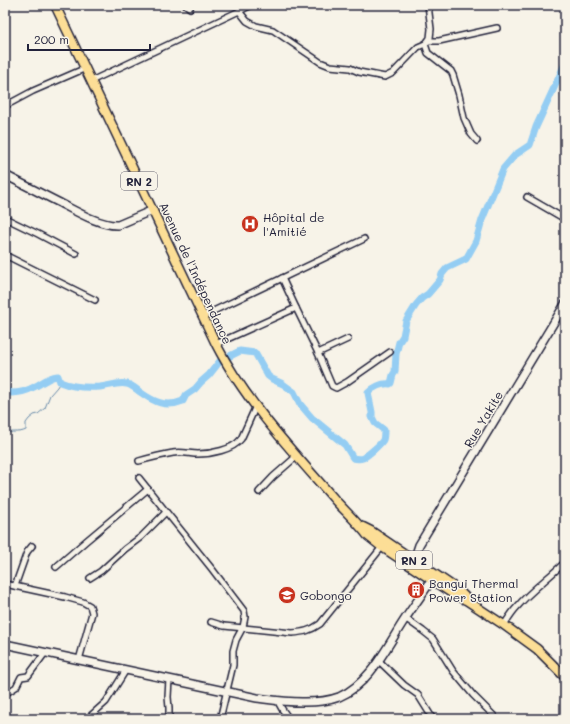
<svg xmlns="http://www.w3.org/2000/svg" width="570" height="724" viewBox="0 0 570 724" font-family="Mali,sans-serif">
	<rect width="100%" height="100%" fill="#f7f3e8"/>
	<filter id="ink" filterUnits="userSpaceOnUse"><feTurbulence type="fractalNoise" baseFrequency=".025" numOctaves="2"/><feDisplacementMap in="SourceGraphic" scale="8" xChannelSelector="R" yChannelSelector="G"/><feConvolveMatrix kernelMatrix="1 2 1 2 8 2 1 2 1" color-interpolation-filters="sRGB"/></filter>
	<g filter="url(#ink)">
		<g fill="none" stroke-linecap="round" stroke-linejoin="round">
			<!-- stream -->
			<path stroke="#6689a9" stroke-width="1" d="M5 434C11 430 18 434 26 430V423L29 419 34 415 38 414 45 408 50 395 57 387 60 382"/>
			<!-- river -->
			<path stroke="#94cdf3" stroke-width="7" d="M5 390 11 393C19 393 27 391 34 387 41 384 51 375 58 376L60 382C72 387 86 388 100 387 109 386 118 382 127 384 132 385 136 389 140 392 154 402 166 408 183 401L186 395 195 389 201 382 209 375 220 361 240 351 255 353 268 376 272 379 283 384 294 392 300 404 312 418 345 445 353 458C357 459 360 459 363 458 368 455 380 445 383 440 384 437 384 433 384 430L375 423 372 417V412L368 393C373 387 382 383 390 384L391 383 393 375 395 372 396 354 399 342 403 336 406 321 416 305 422 298 428 294 440 280 442 274 447 268 466 259 476 241 482 220 503 169 515 155 530 145 536 127 565 64"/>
			<defs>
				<g id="street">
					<path d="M186 5 190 8"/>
					<path d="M239 11 247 21 256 26 273 30 320 62 330 66 350 68 359 72 385 77 393 73 418 47 425 44 428 41 430 38 431 29 428 5"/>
					<path d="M428 41H439L497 28"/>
					<path d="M425 44 428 53 451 71 453 75 459 95 464 118 471 134 477 141"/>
					<path d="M91 81 252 5"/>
					<path d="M5 106 33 91 86 68"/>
					<path d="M527 197 565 219"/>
					<path d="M5 218 38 234 76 254"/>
					<path d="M5 255 95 300"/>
					<path d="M282 278 296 308"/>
					<path d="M203 316 364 239"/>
					<path d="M216 344 296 308 318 353 332 386 336 388 347 382 390 352"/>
					<path d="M318 353 348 339"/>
					<path d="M139 461C150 458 162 455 173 453 181 451 190 454 198 454 210 454 233 450 241 439L256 406"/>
					<path d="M139 478 212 569 244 611 245 617 243 627 236 640 233 651V665L220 719"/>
					<path d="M259 492 273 477 297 456"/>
					<path d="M56 567 86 541 148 489"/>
					<path d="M90 578 101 571 125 549 141 537 166 512"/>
					<path d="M5 584 65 597 83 602 90 606 92 613 79 660"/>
					<path d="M15 586 27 552 32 546"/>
					<path d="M405 618 423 631 433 639 453 671 473 695 494 716"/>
					<path d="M211 622 224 626 292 633C304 632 310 631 320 624L382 547"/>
					<path d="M504 625C508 619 512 612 517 607 531 590 550 577 565 562"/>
					<path d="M379 661 404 685 418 695 433 719"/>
					<path d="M5 694 16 687 21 677 28 676 45 653"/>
					<path d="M277 700 282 709 289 719"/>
					<path d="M87 719 106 702 126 670"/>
					<path d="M169 719V708L168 697 169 679"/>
				</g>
				<g id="secondary">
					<path d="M5 175C23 184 40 193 58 202 74 210 100 226 118 225L153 210"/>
					<path d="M412 563 414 560 419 545 565 304"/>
					<path d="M5 644 257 698C282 701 315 706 339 697 370 684 387 646 405 619 414 605 425 591 434 576"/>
				</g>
				<g id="primary">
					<path d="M55 5 216 344C245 401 293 452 335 500 346 512 358 523 368 536L382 547 453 594 466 600 504 625 537 649 565 677"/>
					<path d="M363 527 371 531 457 589 465 597"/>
				</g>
			</defs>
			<!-- street casing -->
			<use href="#street" stroke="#22223b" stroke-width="8"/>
			<!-- secondary casing -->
			<use href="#secondary" stroke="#22223b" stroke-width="10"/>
			<!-- primary casing -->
			<use href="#primary" stroke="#22223b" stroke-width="11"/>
			<!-- street -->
			<use href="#street" stroke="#f7f3e8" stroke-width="5"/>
			<!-- secondary -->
			<use href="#secondary" stroke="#f7f3e8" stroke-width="7"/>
			<!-- primary -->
			<use href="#primary" stroke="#fcde96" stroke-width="8"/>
		</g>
	</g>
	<!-- icons -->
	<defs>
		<symbol id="hospital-disc" viewBox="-11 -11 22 22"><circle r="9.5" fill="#c8321e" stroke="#f7f3e8"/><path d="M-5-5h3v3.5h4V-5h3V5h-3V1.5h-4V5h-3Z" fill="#fff"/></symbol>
		<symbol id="building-disc" viewBox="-11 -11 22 22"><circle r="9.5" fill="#c8321e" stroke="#f7f3e8"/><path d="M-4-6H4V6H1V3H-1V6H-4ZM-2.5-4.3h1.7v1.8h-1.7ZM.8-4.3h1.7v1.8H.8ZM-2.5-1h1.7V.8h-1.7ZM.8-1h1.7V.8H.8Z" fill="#fff"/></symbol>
		<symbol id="school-disc" viewBox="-11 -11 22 22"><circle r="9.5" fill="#c8321e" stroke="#f7f3e8"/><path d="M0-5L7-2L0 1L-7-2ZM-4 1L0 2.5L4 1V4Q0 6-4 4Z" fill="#fff"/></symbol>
	</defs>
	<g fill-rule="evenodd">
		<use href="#hospital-disc" x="240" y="214" width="20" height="20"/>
		<use href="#building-disc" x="406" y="580" width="20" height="20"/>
		<use href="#school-disc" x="277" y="585" width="20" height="20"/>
	</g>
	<g text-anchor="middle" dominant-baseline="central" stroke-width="3" stroke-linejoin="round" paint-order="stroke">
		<!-- shield labels -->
		<g fill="#f7f3e8" stroke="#62616f" stroke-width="1">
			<rect x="121" y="172" width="36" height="18" rx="3"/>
			<rect x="396" y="551" width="36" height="18" rx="3"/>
		</g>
		<g font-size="11" font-weight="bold" fill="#22223b">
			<text x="139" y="181">RN 2</text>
			<text x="414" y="560">RN 2</text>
		</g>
		<!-- poi labels -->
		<g font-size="12" fill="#22223b" stroke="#f7f3e8" text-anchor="start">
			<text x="263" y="217">Hôpital de<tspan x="263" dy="14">l'Amitié</tspan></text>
			<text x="429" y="583">Bangui Thermal<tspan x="429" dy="14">Power Station</tspan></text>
			<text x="300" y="595">Gobongo</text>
		</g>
		<!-- street labels -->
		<g font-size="12" fill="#22223b" stroke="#f7f3e8">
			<text transform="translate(196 273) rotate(65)">Avenue de l'Indépendance</text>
			<text transform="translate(483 419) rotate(-59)">Rue Yakite</text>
		</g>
	</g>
	<!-- margin -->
	<rect width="570" height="724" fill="none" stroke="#f7f3e8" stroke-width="20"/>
	<rect x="10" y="10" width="550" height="704" fill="none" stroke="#22223b" stroke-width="1.5" filter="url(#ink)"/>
	<!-- scale -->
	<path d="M28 44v6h122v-6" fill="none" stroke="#22223b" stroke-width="2"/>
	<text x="34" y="44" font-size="12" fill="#22223b" stroke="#f7f3e8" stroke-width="3" paint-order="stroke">200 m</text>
</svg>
